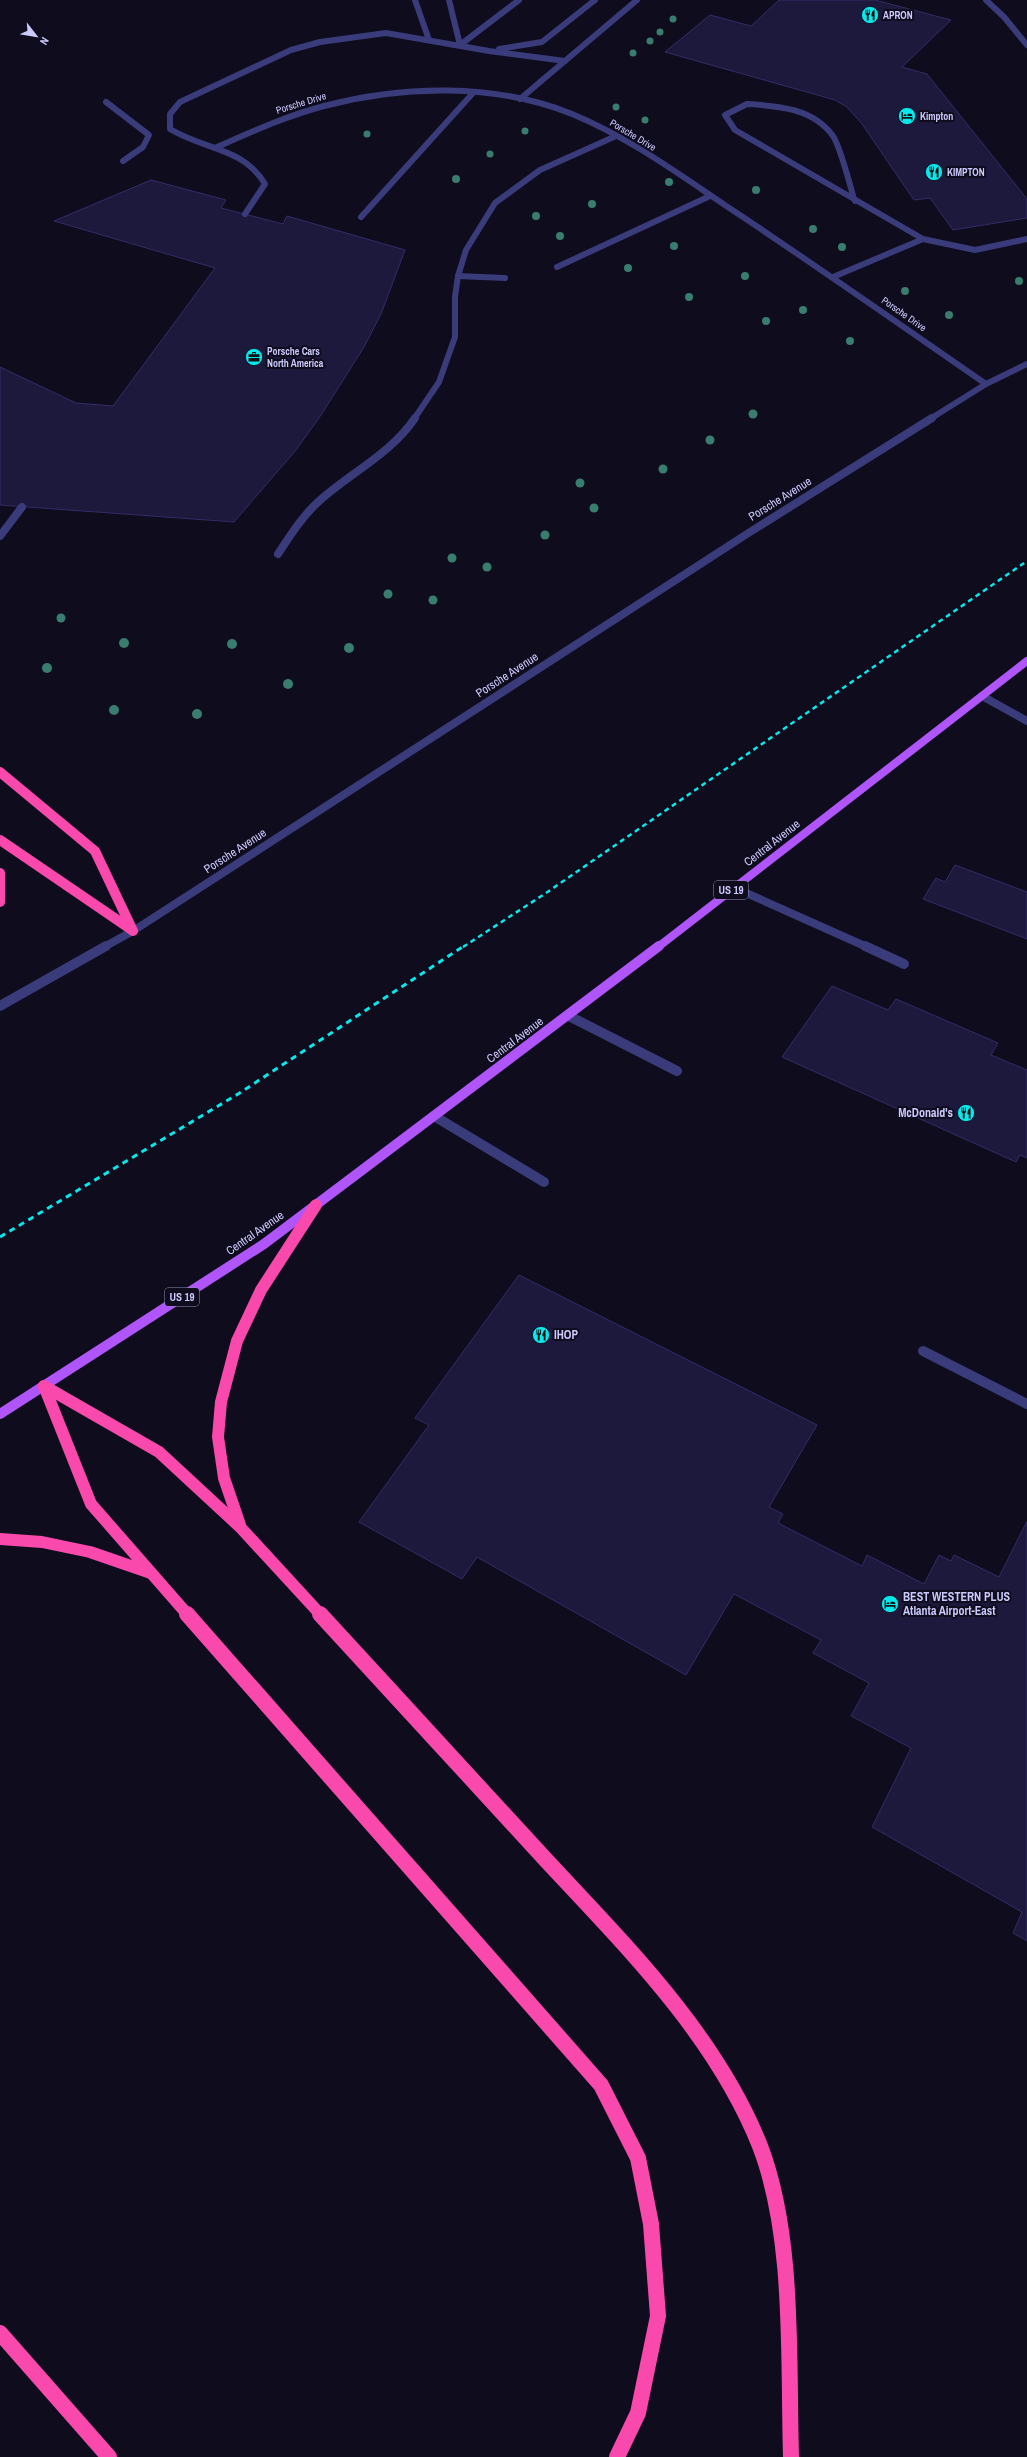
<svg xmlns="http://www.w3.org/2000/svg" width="1027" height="2457" viewBox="0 0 1027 2457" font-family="'Archivo Narrow',sans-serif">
	<rect width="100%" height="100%" fill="#0e0c1d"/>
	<!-- building -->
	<g fill="#1d193d" stroke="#332c68">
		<path d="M779 0H875L951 20 902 67 927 74 1027 199V218L953 230 930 198 914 200 862 124 847 107 835 100 665 52 710 15 751 26Z"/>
		<path d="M151 180 226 200 221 208 283 224 287 216 405 250 381 314 364 347 321 415 296 450 234 522 0 505V367L76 403 113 406 215 268 54 221Z"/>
		<path d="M955 865 1027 892V939L923 899 936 878 945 882Z"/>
		<path d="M832 986 888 1010 896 999 998 1043 991 1055 1027 1070V1158L1020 1155 1016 1162 782 1057Z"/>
		<path d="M519 1275 817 1425 769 1507 783 1514 778 1523 862 1566 867 1555 924 1584 939 1555 951 1561 954 1555 999 1577 1027 1521V1941L1013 1933 1022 1912 872 1827 911 1748 851 1716 869 1683 813 1653 821 1640 734 1594 686 1675 477 1557 462 1579 359 1522 429 1425 415 1418Z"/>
	</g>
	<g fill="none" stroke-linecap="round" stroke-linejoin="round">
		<!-- service-far2 -->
		<g stroke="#393b7a" stroke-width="6">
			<path d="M415 0 429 40"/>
			<path d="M449 0 460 45 519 0"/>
			<path d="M986 0 1004 17 1027 45"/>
			<path d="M499 49 542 42 595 0"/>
			<path d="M520 99 637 0"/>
			<path d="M106 102 149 135 143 147 123 161"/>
			<path d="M747 104C778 106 813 108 833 136 840 146 850 185 854 199L735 130 725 115Z"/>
			<path d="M854 199 923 239 975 250 1027 239"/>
			<path d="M854 199 855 201"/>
			<path d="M245 214 265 184C243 147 204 150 170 129V114L180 102 291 50 320 42 386 33 489 51 565 61"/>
			<path d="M361 217 473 93"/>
			<path d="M557 267 710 196"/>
			<path d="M458 276 505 278"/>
			<path d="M833 277 923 239"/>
			<path d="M414 419 439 382 455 337V297L458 276 466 250 495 203 540 170 616 136"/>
		</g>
		<!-- service-far1 -->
		<g stroke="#393b7a" stroke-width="8">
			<path d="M0 536 22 507"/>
			<path d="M278 554C290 536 301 518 317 503 348 474 391 454 415 418"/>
			<path d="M982 696 1027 721"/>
			<path d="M735 888 867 947"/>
		</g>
		<!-- service -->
		<g stroke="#393b7a" stroke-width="10">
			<path d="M865 946 904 964"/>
			<path d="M569 1016 677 1071"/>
			<path d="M434 1116 544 1182"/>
			<path d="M923 1351 1027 1404"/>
		</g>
		<!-- minor -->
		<path stroke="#393b7a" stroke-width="6" d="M215 148C251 132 286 116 324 106 403 85 496 83 572 114 633 139 688 181 743 217 825 272 905 328 986 384"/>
		<!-- tertiary-far2 -->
		<path stroke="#393b7a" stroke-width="6" d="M930 419 986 384 1027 364"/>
		<!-- tertiary-far1 -->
		<path stroke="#393b7a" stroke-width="8" d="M104 947 133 931 750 532 932 418"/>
		<!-- tertiary -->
		<path stroke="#393b7a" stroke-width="10" d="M0 1006 106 946"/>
		<!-- primary-far1 -->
		<path stroke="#af55f9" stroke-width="8" d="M658 947 1027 661"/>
		<!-- primary -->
		<path stroke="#af55f9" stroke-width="10" d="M0 1414 264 1244 659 946"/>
		<!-- motorway-far2 -->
		<g stroke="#f949ac" stroke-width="10">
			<path d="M0 772 95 851 133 931"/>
			<path d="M0 840 132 930"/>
			<path d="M0 873V902"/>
		</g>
		<!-- motorway-far1 -->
		<g stroke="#f949ac" stroke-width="12">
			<path d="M44 1386 159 1452 240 1527 321 1615"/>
			<path d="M44 1386 91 1504 188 1615"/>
			<path d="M240 1525 224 1478 218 1437 221 1402 237 1341 261 1290 316 1205"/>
			<path d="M0 1539 42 1542 90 1552 151 1573"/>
		</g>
		<!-- motorway -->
		<g stroke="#f949ac" stroke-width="16">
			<path d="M187 1614 601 2085 638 2158 651 2224 658 2316 638 2413 617 2457"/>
			<path d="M320 1614C395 1696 471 1778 546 1860 626 1946 716 2035 760 2146 795 2237 788 2360 791 2457"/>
			<path d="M0 2333 109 2457"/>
		</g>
		<!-- rail-far1 -->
		<path stroke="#08e7eb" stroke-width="2.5" stroke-dasharray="5 4" stroke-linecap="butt" d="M463 947 546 893 1027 561"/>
		<!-- rail -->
		<path stroke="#08e7eb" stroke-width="3" stroke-dasharray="6 5" stroke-linecap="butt" d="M0 1237 238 1094 464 946"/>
	</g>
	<!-- trees -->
	<g fill="#387d6d">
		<circle cx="673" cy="19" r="3.5"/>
		<circle cx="660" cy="32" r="3.5"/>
		<circle cx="650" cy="41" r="3.5"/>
		<circle cx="633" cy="53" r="3.5"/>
		<circle cx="616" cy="107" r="3.5"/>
		<circle cx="645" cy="120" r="3.5"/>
		<circle cx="525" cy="131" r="3.5"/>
		<circle cx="367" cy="134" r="3.5"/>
		<circle cx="490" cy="154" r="3.5"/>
		<circle cx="456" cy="179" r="4"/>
		<circle cx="669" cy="182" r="4"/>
		<circle cx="756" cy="190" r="4"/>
		<circle cx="592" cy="204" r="4"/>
		<circle cx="536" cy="216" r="4"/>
		<circle cx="813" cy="229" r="4"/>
		<circle cx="560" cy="236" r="4"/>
		<circle cx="674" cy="246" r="4"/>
		<circle cx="842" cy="247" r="4"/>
		<circle cx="628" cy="268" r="4"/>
		<circle cx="745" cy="276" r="4"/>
		<circle cx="1019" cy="281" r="4"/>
		<circle cx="905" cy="291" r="4"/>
		<circle cx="689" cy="297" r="4"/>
		<circle cx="803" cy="310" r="4"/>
		<circle cx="949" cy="315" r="4"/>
		<circle cx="766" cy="321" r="4"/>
		<circle cx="850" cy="341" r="4"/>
		<circle cx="753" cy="414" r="4.5"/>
		<circle cx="710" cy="440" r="4.5"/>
		<circle cx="663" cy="469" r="4.5"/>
		<circle cx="580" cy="483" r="4.5"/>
		<circle cx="594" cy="508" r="4.5"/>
		<circle cx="545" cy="535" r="4.5"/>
		<circle cx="452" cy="558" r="4.5"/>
		<circle cx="487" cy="567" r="4.5"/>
		<circle cx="388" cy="594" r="4.5"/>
		<circle cx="433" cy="600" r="4.5"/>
		<circle cx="61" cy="618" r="4.5"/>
		<circle cx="124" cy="643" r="5"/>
		<circle cx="232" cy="644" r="5"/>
		<circle cx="349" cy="648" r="5"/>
		<circle cx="47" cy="668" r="5"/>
		<circle cx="288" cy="684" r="5"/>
		<circle cx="114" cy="710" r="5"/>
		<circle cx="197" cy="714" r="5"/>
	</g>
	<!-- icons -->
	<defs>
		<symbol id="restaurant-disc" viewBox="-11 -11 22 22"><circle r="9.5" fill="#08e7eb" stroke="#0e0c1d"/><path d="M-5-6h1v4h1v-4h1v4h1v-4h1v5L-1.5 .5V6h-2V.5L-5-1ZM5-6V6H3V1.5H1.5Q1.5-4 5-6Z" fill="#111"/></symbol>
		<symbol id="hotel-disc" viewBox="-11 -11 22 22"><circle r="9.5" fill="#08e7eb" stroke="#0e0c1d"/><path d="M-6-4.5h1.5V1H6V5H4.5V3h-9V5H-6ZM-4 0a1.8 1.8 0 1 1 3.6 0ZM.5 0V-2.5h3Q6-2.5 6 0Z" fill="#111"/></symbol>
		<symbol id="office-disc" viewBox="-11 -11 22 22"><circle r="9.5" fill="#08e7eb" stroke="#0e0c1d"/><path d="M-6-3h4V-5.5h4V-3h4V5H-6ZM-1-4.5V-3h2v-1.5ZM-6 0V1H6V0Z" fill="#111"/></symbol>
	</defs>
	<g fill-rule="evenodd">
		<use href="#restaurant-disc" x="860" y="5" width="20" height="20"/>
		<use href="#hotel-disc" x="897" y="106" width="20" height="20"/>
		<use href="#restaurant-disc" x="924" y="162" width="20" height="20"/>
		<use href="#office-disc" x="244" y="347" width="20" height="20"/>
		<use href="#restaurant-disc" x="956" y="1103" width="20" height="20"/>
		<use href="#restaurant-disc" x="531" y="1325" width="20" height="20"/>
		<use href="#hotel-disc" x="880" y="1594" width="20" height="20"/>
	</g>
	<g text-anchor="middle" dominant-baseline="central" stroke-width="4" stroke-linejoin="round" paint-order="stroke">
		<!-- far-poi labels -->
		<g font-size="10" font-weight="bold" fill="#cccafd" stroke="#0e0c1d" text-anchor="start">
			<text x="883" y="15">APRON</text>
			<text x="920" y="116">Kimpton</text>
			<text x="947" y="172">KIMPTON</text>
			<text x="267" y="351">Porsche Cars<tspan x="267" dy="12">North America</tspan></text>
		</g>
		<!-- far-street labels -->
		<g font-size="10" fill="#cccafd" stroke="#0e0c1d">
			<text transform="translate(301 103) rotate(-17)">Porsche Drive</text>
			<text transform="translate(633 135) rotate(31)">Porsche Drive</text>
			<text transform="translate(904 314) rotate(35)">Porsche Drive</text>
		</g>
		<!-- shield labels -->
		<g fill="#0e0c1d" stroke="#9391ba" stroke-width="1">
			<rect x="714" y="881" width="34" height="18" rx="3"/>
			<rect x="165" y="1288" width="34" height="18" rx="3"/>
		</g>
		<g font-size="11" font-weight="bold" fill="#cccafd">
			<text x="731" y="890">US 19</text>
			<text x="182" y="1297">US 19</text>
		</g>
		<!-- street labels -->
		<g font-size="12" fill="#cccafd" stroke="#0e0c1d">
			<text transform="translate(780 499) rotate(-32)">Porsche Avenue</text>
			<text transform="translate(507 675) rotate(-33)">Porsche Avenue</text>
			<text transform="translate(772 843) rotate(-38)">Central Avenue</text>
			<text transform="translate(235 851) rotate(-33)">Porsche Avenue</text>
			<text transform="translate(515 1040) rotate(-37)">Central Avenue</text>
			<text transform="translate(255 1233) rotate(-35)">Central Avenue</text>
		</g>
		<!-- poi labels -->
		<g font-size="12" font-weight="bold" fill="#cccafd" stroke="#0e0c1d" text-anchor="start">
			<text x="953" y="1113" text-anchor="end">McDonald's</text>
			<text x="554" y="1335">IHOP</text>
			<text x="903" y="1597">BEST WESTERN PLUS<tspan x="903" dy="14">Atlanta Airport-East</tspan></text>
		</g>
	</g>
	<!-- north arrow -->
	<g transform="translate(36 36) rotate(121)" stroke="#0e0c1d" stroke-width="3" paint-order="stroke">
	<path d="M0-3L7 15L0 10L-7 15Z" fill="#cccafd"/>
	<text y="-6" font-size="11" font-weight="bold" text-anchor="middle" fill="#cccafd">N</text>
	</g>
</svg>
